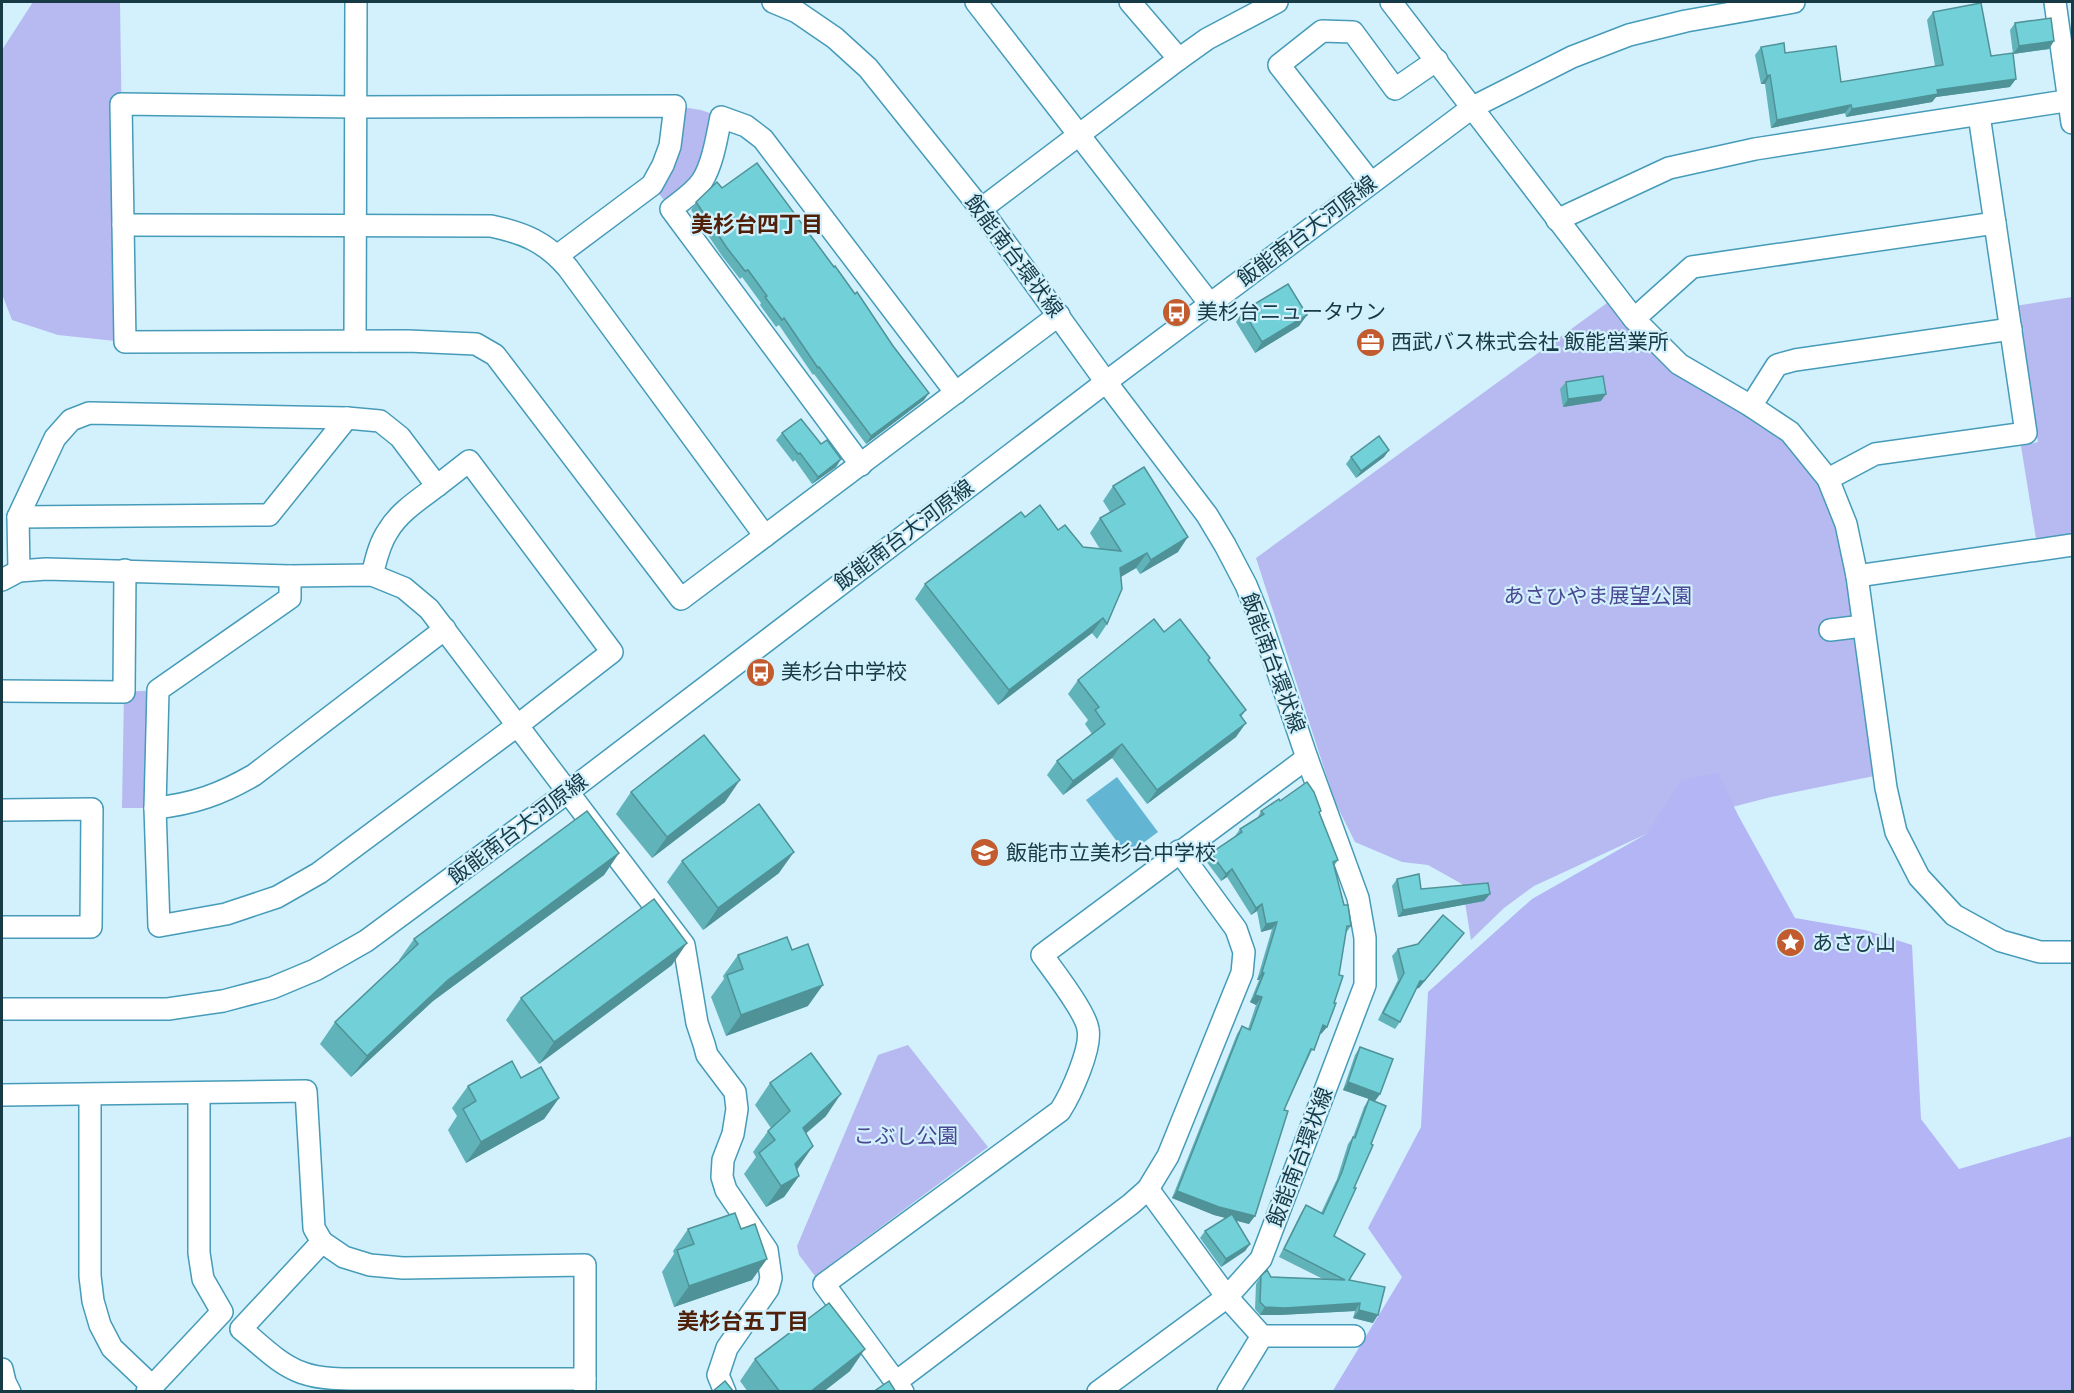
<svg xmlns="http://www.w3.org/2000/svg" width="2074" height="1393" viewBox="0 0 2074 1393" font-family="'Fira Sans Condensed','Noto Sans JP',sans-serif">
	<rect width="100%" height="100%" fill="#d2f1fd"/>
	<!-- green -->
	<g fill="#b7b9f1">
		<path d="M33 2H120L125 342 58 335 12 320 2 294V50Z"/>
		<path d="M675 106 701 110 721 117 714 150 671 209 652 185Z"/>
		<path d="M2072 297V539L2037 545 2021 446 2038 442 2015 306Z"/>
		<path d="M1607 303 1657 354 1778 434 1816 478 1837 523 1847 560 1879 775 1771 797 1670 823 1534 886 1504 908 1471 940 1462 884 1428 865 1402 862 1355 842 1335 802 1256 558Z"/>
		<path d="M158 690 155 808H122L124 692Z"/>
		<path d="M908 1045 988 1147 815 1276 799 1255 797 1246 878 1055Z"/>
	</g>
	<!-- forest -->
	<path fill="#b3b5f5" d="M1718 773 1738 815 1795 918 1865 930 1912 945 1921 1119 1959 1169 2072 1136V1391L1332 1392 1402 1277 1368 1228 1421 1127 1428 992 1532 899 1648 833 1681 780Z"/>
	<!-- water -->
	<path fill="#63b6d3" d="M1117 777 1158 832 1127 855 1086 800Z"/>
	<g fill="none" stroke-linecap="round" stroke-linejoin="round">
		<defs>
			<g id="minor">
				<path d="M773 2 797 12 835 38 868 68 981 209 1106 382 1207 515 1225 545 1246 585 1260 619 1307 758 1358 898 1365 938V985L1261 1259 1227 1297 1098 1392"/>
				<path d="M976 2 1210 304"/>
				<path d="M1130 2 1179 59"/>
				<path d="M1391 2 1634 319 1679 364 1751 406 1790 432 1828 479 1846 524 1857 576 2072 545"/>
				<path d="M2055 2 2072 123"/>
				<path d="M1371 183 1279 65 1322 31 1353 32 1395 89 1437 60"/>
				<path d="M981 209 1179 59 1207 39 1277 2"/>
				<path d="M1557 220 1669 168 1755 149 2072 100"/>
				<path d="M123 225 491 226C524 233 546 242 568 268L765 536"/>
				<path d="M557 256 652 185 663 165 670 146 675 106 356 107 121 104 125 342 408 341 476 344 495 355 681 599 1059 315"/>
				<path d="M1634 319 1692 267 1995 223"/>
				<path d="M355 341 356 2"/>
				<path d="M1751 406 1777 365 1795 360 2011 329"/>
				<path d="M861 465 671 209C681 201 695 192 702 181 713 164 717 136 721 117L746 126 763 139 956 393"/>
				<path d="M1828 479 1875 454 2026 433 1979 115"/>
				<path d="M18 517 269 515 347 418"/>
				<path d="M19 571 18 517 55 438 71 420 89 413 347 418 380 421 400 437 437 486 469 461 612 652 518 725 319 873 277 897 226 914 159 926 155 808 158 690 290 598V576"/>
				<path d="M372 575C376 560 379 544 388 531 399 512 420 499 437 486"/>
				<path d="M1857 576 1886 788 1896 832 1919 877 1954 915 2001 941 2040 952H2072"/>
				<path d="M2 580 19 571 46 569 290 576 372 575 404 588 429 609 684 945 697 1023 704 1044 707 1055 735 1092 737 1109 733 1134 723 1160 722 1177 726 1190 767 1250 771 1278 768 1289 727 1348 718 1375 725 1392"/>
				<path d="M1830 630 1863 626"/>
				<path d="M2 691 124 692 125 570"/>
				<path d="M155 808C194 804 221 794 254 775L445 629"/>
				<path d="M2 810 92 809 91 927H2"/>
				<path d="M2 1009H168L223 1001 272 988 315 970 366 941 568 792 1106 382 1473 107 1572 57 1629 35 1686 21 1794 2"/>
				<path d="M2 1095 306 1091 314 1228 322 1242 241 1329C260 1344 279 1365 303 1373 322 1380 349 1379 369 1379H585"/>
				<path d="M90 1095V1276L93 1301 100 1325 112 1348 152 1386"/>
				<path d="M1148 1189 1227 1297 1262 1336H1354"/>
				<path d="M322 1242 344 1257 370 1265 403 1268 585 1265V1391"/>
				<path d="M2 1369 5 1382 10 1392"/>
				<path d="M896 1382 1131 1204 1148 1189 1168 1156 1242 973 1244 952 1236 929 1179 851"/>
				<path d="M147 1392 222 1312 203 1279 199 1253V1093"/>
				<path d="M903 1392 824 1284 1060 1111C1071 1094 1092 1048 1088 1029 1086 1013 1053 970 1042 955L1307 758"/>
				<path d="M1228 1392 1262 1336"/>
			</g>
		</defs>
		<!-- minor casing -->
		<use href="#minor" stroke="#469bb8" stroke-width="24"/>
		<!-- minor -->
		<use href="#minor" stroke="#fff" stroke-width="21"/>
	</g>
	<!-- wall -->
	<g fill="#61b3ba">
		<path d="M1933 12 1991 56 2010 87 1936 97 1932 102 1846 117 1845 113 1771 128 1765 84H1761L1755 55 1761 47 1785 53 1841 82 1935 66 1927 20Z"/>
		<path d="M2015 23 2049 49 2013 54 2010 30Z"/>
		<path d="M722 188 834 267 929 393 924 400 866 444 814 374 813 375 779 325 776 327 760 305 761 303 742 277 740 279 722 256 691 210 696 202Z"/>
		<path d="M1243 311 1307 315 1299 326 1255 353 1236 322Z"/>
		<path d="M1566 382 1601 401 1563 407 1560 389Z"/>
		<path d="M782 433 821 444 841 459 836 467 812 484 795 460 793 462 776 440Z"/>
		<path d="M1389 450 1384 457 1356 478 1346 464 1351 457Z"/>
		<path d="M1113 486 1178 552 1140 574 1136 568 1121 577 1107 624 1097 639 1092 633 998 705 915 599 925 584 1025 517 1058 530 1083 547 1100 549 1090 533 1100 518 1110 512 1103 501Z"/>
		<path d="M1164 632 1210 658 1208 661 1246 710 1241 717 1236 737 1147 804 1112 758 1063 795 1047 775 1057 761 1092 734 1085 724 1088 720 1068 694 1078 680Z"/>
		<path d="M631 792 725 802 652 858 616 814Z"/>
		<path d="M1280 801 1321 811 1319 813 1338 860 1334 866 1344 905 1351 926 1346 933 1334 1003 1327 1027 1321 1034 1320 1033 1284 1110 1249 1224 1235 1220 1250 1244 1245 1251 1221 1267 1200 1238 1205 1231 1226 1218 1214 1215 1172 1198 1237 1034 1242 1026 1248 1029 1256 1005 1250 1002 1259 980H1257L1272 929 1261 932 1257 911 1251 915 1227 877 1221 881 1206 861 1211 853 1235 836 1240 829 1257 819 1261 811Z"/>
		<path d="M619 853 604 875 433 1001 351 1077 320 1044 335 1022 400 961 399 960 414 939Z"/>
		<path d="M682 861 779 873 703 930 667 882Z"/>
		<path d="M1397 879 1421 889 1490 894 1484 901 1398 917 1392 886Z"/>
		<path d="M1464 933 1419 988H1417L1400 1022 1395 1029 1378 1020 1398 980 1392 956 1398 949Z"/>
		<path d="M792 950 808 1006 726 1036 711 997 724 979 723 976 738 955Z"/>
		<path d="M672 965 539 1064 506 1020 521 998Z"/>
		<path d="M1360 1047 1380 1094 1375 1101 1343 1090 1355 1055Z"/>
		<path d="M521 1078 559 1098 544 1119 466 1163 448 1130 457 1116 452 1108 468 1086Z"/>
		<path d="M770 1083 826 1116 806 1133 798 1168 797 1169 799 1176 784 1197 766 1207 744 1174 756 1157 753 1152 768 1131 771 1128 755 1105Z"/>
		<path d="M1369 1099 1334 1236 1349 1280 1373 1323 1353 1318 1355 1311 1279 1315H1260L1255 1309 1256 1284 1261 1276 1323 1279 1279 1257 1301 1213 1306 1205 1321 1213 1337 1179 1348 1144 1353 1137 1364 1107Z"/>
		<path d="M688 1229H741L752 1280 674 1307 662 1272 674 1254 673 1251Z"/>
		<path d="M755 1359 850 1371 823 1392H748L740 1381Z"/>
	</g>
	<!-- shaded-wall -->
	<g fill="#4f9297">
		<path d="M2054 41 2049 49 2013 54 2019 46Z"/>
		<path d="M1770 75 1765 84H1761L1767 76Z"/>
		<path d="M2016 79 2010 87 1936 97 1932 102 1846 117 1852 109 1937 90Z"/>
		<path d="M1851 105 1845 113 1771 128 1777 120Z"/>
		<path d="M1307 315 1299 326 1255 353 1262 342Z"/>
		<path d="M929 393 924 400 866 444 871 436Z"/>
		<path d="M1606 394 1601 401 1563 407 1568 399Z"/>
		<path d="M1389 450 1384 457 1356 478 1361 471Z"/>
		<path d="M841 459 836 467 812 484 818 477Z"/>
		<path d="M1188 537 1178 552 1140 574 1151 560Z"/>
		<path d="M1147 553 1136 568 1110 583 1120 568Z"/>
		<path d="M1103 618 1092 633 998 705 1009 690Z"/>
		<path d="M1246 723 1236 737 1147 804 1157 790Z"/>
		<path d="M1122 744 1112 758 1063 795 1073 781Z"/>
		<path d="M740 780 725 802 652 858 667 837Z"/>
		<path d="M794 852 779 873 703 930 718 908Z"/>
		<path d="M619 853 604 875 433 1001 351 1077 367 1056 448 980Z"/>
		<path d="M1232 869 1227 877 1221 881 1226 874Z"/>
		<path d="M1490 894 1484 901 1398 917 1403 910Z"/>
		<path d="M1262 904 1257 911 1251 915 1256 908Z"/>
		<path d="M1277 922 1272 929 1261 932 1266 924Z"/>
		<path d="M1464 933 1419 988 1415 989 1420 981Z"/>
		<path d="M687 943 672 965 539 1064 554 1042Z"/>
		<path d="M1262 972 1264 973 1259 980H1257Z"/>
		<path d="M823 985 808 1006 726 1036 741 1015Z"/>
		<path d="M1255 995 1262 997 1256 1005 1250 1002Z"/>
		<path d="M1323 1025 1327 1027 1321 1034 1317 1032Z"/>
		<path d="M1348 1082 1380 1094 1375 1101 1343 1090Z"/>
		<path d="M841 1094 826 1116 788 1149 803 1128Z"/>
		<path d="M559 1098 544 1119 466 1163 481 1142Z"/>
		<path d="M813 1146 798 1168 780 1185 795 1164Z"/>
		<path d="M799 1176 784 1197 766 1207 781 1186Z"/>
		<path d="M1177 1191 1255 1216 1249 1224 1214 1215 1172 1198Z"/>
		<path d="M1250 1244 1245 1251 1221 1267 1226 1259Z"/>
		<path d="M767 1259 752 1280 674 1307 689 1286Z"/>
		<path d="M1360 1303 1355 1311 1279 1315H1260L1265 1307Z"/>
		<path d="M1359 1310 1378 1315 1373 1323 1353 1318Z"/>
		<path d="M865 1349 850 1371 823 1392H810Z"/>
	</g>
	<!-- building -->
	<g fill="#71d0d8" stroke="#4f9297" stroke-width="1.5">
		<path d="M1981 3 1991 56 2013 53 2016 79 1937 90 1938 94 1852 109 1851 105 1777 120 1770 75 1767 76 1761 47 1784 43 1785 53 1836 46 1841 82 1943 65 1933 12Z"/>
		<path d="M2051 18 2054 41 2019 46 2015 23Z"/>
		<path d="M757 163 834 267 835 266 855 294 857 292 893 346 929 393 871 436 819 367 818 368 784 318 782 320 765 297 767 296 748 270 745 271 727 248 696 202 717 182 722 188Z"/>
		<path d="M1288 284 1307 315 1262 342 1243 311Z"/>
		<path d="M1603 376 1606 394 1568 399 1566 382Z"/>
		<path d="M801 419 821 444 827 440 841 459 818 477 800 453 798 454 782 433Z"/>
		<path d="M1379 436 1389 450 1361 471 1351 457Z"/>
		<path d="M1144 467 1188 537 1151 560 1147 553 1120 568 1122 589 1107 624 1103 618 1009 690 925 584 1021 512 1025 517 1040 505 1058 530 1065 525 1083 547 1121 551 1100 518 1125 504 1113 486Z"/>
		<path d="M1154 619 1164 632 1180 619 1210 658 1208 660 1246 710 1240 715 1246 723 1157 790 1122 744 1073 781 1057 761 1105 724 1095 710 1099 707 1078 680Z"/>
		<path d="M704 735 740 780 667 837 631 792Z"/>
		<path d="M1307 782 1314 792 1321 811 1319 812 1338 860 1333 862 1344 905H1348L1351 926H1347L1339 975 1343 976 1334 1003H1336L1327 1027 1323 1025 1314 1050 1311 1049 1284 1110 1288 1111 1255 1216 1219 1207 1177 1191 1242 1026 1250 1030 1262 997 1255 995 1264 973 1262 972 1277 922 1266 924 1262 904 1256 908 1232 869 1226 874 1211 853 1242 832 1240 829 1264 814 1261 811 1279 799 1280 801Z"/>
		<path d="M759 804 794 852 718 908 682 861Z"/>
		<path d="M587 811 619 853 448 980 367 1056 335 1022 418 944 414 939Z"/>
		<path d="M1419 874 1421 889 1488 883 1490 894 1403 910 1397 879Z"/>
		<path d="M654 899 687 943 554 1042 521 998Z"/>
		<path d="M1443 915 1464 933 1424 981H1420L1400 1022 1383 1013 1404 973 1398 949 1418 944Z"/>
		<path d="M787 937 792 950 808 944 823 985 741 1015 727 975 743 969 738 955Z"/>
		<path d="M1360 1047 1393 1059 1380 1094 1348 1082Z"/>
		<path d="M811 1053 841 1094 803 1128 813 1146 795 1164 799 1176 781 1186 759 1153 775 1140 768 1131 790 1111 770 1083Z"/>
		<path d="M512 1061 521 1078 541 1067 559 1098 481 1142 463 1109 476 1101 468 1086Z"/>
		<path d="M1369 1099 1386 1106 1371 1144 1373 1145 1354 1188H1356L1334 1236 1365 1254 1349 1280 1385 1287 1378 1315 1359 1310 1360 1303 1285 1308 1265 1307 1260 1302 1261 1276 1267 1270 1271 1277 1345 1280 1284 1249 1306 1205 1323 1214 1342 1172 1353 1137 1355 1138Z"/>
		<path d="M735 1213 741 1229 755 1224 767 1259 689 1286 677 1250 694 1244 688 1229Z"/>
		<path d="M1232 1214 1250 1244 1226 1259 1205 1231Z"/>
		<path d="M829 1303 865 1349 810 1392H780L755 1359Z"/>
		<path d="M725 1381 734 1392H712Z"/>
		<path d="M889 1381 896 1392H873Z"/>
	</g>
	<!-- icons -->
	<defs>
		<symbol id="bus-disc" viewBox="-11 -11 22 22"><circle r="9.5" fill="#c25b2e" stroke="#d2f1fd"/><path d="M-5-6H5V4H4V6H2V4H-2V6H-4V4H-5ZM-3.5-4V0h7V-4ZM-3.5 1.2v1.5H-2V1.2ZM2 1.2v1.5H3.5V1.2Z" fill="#fff"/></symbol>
		<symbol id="office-disc" viewBox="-11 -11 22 22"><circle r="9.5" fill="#c25b2e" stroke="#d2f1fd"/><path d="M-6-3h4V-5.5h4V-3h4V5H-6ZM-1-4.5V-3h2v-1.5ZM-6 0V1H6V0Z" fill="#fff"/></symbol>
		<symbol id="school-disc" viewBox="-11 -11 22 22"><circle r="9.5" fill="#c25b2e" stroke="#d2f1fd"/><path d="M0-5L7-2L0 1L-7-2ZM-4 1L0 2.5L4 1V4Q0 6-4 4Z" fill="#fff"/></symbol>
		<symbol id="sight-disc" viewBox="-11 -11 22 22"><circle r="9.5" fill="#c25b2e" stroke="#d2f1fd"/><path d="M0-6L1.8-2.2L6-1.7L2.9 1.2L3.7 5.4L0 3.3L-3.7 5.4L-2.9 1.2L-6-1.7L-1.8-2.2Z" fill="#fff"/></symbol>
	</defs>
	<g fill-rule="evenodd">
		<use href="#bus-disc" x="1160" y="296" width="33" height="33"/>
		<use href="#office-disc" x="1354" y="326" width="33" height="33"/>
		<use href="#bus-disc" x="744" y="656" width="33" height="33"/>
		<use href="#school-disc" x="968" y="836" width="33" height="33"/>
		<use href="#sight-disc" x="1774" y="926" width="33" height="33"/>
	</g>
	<g text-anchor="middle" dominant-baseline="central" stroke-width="4.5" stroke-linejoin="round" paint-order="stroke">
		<!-- street labels -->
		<g font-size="21" fill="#163a46" stroke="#d2f1fd">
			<text transform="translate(1307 231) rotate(-37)">飯能南台大河原線</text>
			<text transform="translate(1014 256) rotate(53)">飯能南台環状線</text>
			<text transform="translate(904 535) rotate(-37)">飯能南台大河原線</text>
			<text transform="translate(1273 663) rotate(70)">飯能南台環状線</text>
			<text transform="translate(518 829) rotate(-37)">飯能南台大河原線</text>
			<text transform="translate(1300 1157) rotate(-69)">飯能南台環状線</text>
		</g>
		<!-- poi labels -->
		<g font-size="21" fill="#163a46" stroke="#d2f1fd" text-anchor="start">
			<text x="1197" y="312">美杉台ニュータウン</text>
			<text x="1391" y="342">西武バス株式会社 飯能営業所</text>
			<text x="781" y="672">美杉台中学校</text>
			<text x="1006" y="853">飯能市立美杉台中学校</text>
			<text x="1812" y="943">あさひ山</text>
		</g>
		<!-- park labels -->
		<g font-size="21" fill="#4b4793" stroke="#d2f1fd">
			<text x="1598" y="596">あさひやま展望公園</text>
			<text x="906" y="1136">こぶし公園</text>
		</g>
		<!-- neighbourhood labels -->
		<g font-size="22" font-weight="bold" fill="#502009" stroke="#d2f1fd">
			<text x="757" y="224">美杉台四丁目</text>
			<text x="743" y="1321">美杉台五丁目</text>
		</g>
	</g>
	<!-- border -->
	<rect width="2074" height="1393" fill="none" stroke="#163a46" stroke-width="6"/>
</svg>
